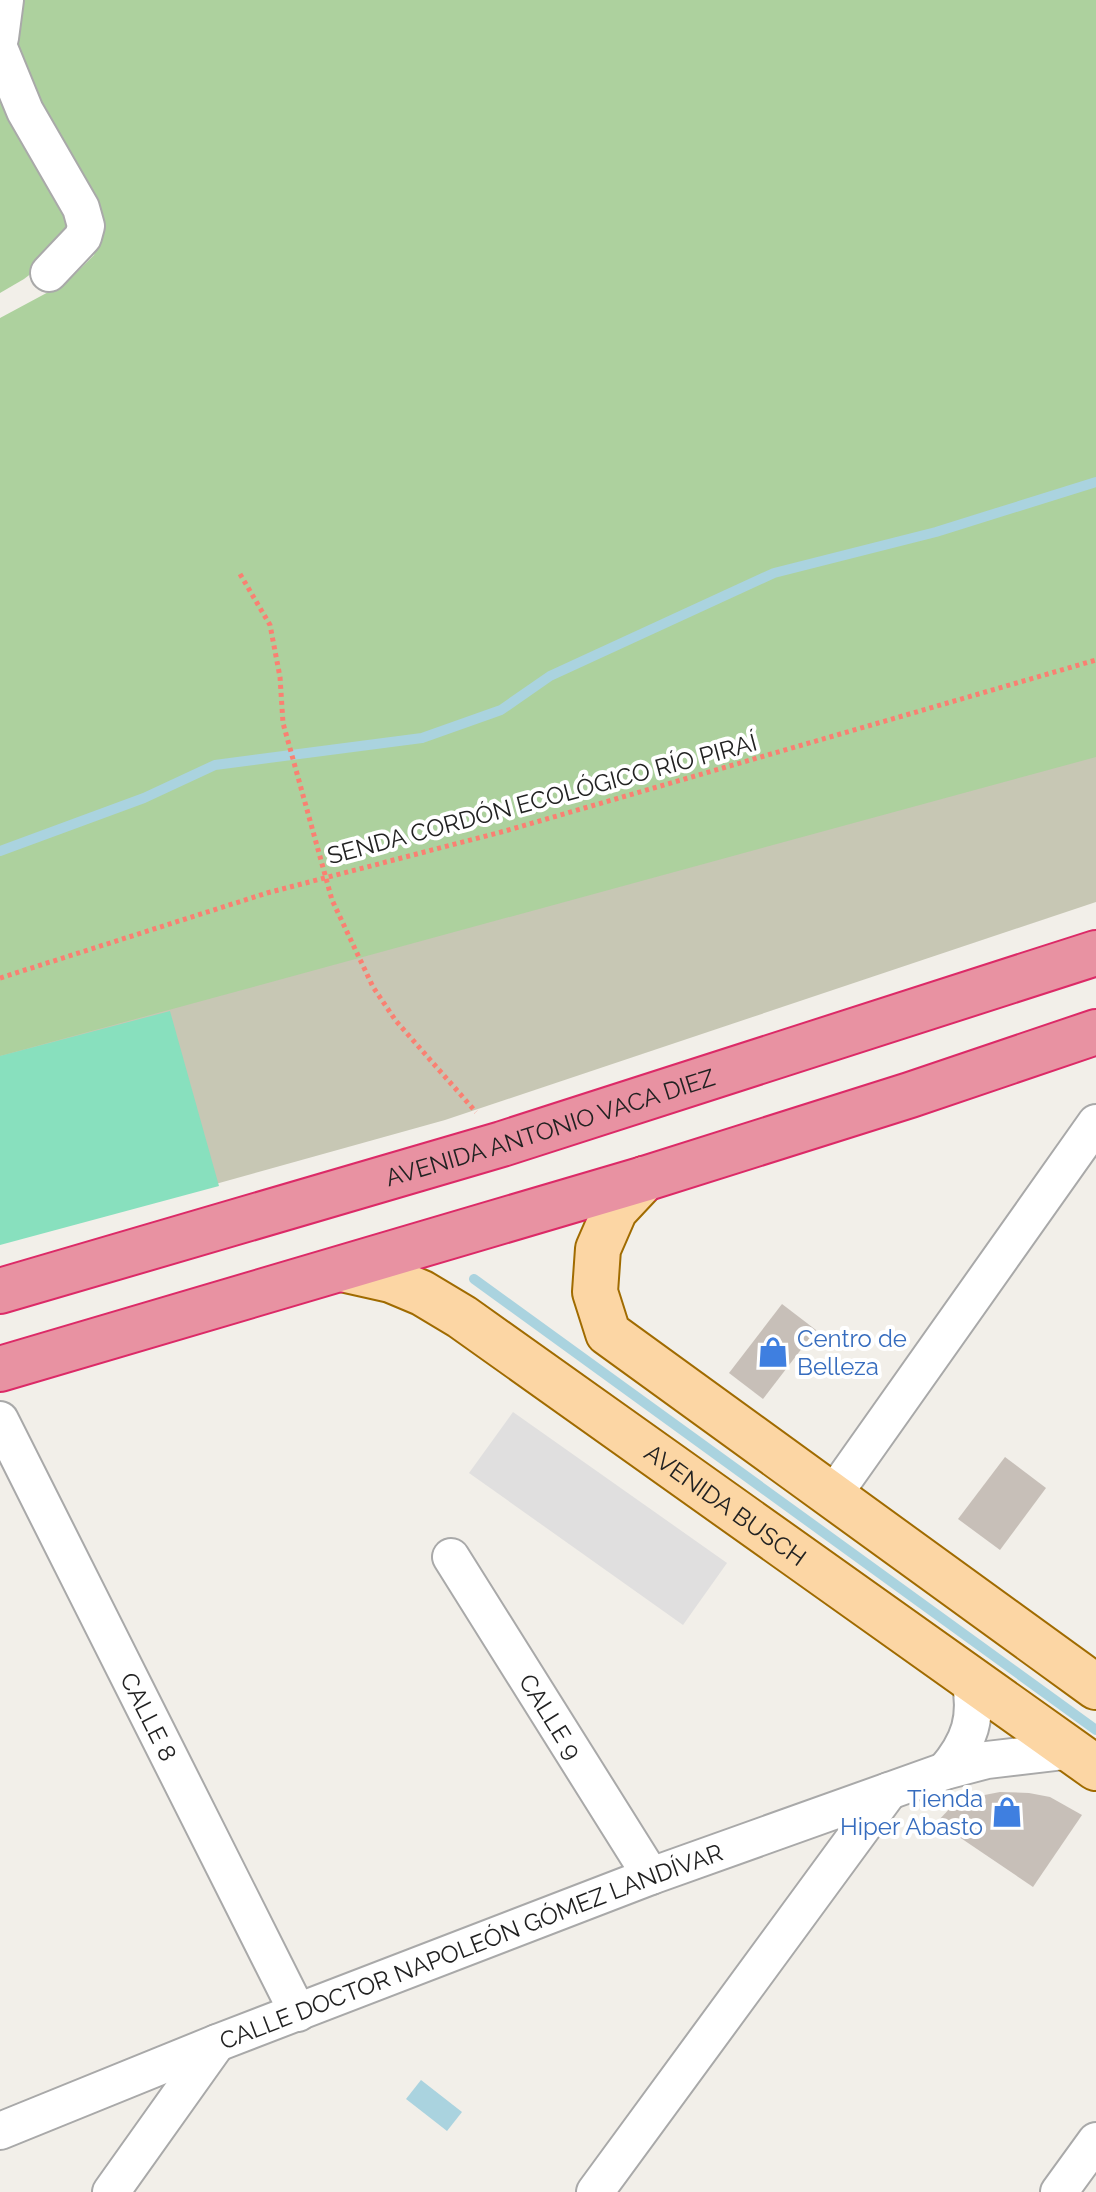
<svg xmlns="http://www.w3.org/2000/svg" width="1096" height="2192" viewBox="0 0 1096 2192" font-family="Raleway,sans-serif">
	<rect width="100%" height="100%" fill="#f2efe9"/>
	<!-- residential -->
	<path fill="#e0dfdf" d="M513 1412 727 1563 683 1625 469 1473Z"/>
	<!-- construction -->
	<path fill="#c7c7b4" d="M1096 675V902L445 1120 0 1244V1024Z"/>
	<!-- forest -->
	<g fill="#add19e">
		<path d="M21 0H1096V757L0 1056V318L67 282 94 255 101 225 35 105 15 52Z"/>
		<path d="M0 86 68 208 70 228 49 260 24 279 0 293Z"/>
	</g>
	<!-- pitch -->
	<path fill="#88e0be" d="M170 1011 219 1186 0 1245V1056Z"/>
	<!-- water -->
	<path fill="#aad3df" d="M421 2080 462 2112 447 2131 406 2099Z"/>
	<g fill="none" stroke-linecap="round" stroke-linejoin="round">
		<!-- stream -->
		<g stroke="#aad3df" stroke-width="10">
			<path d="M0 851 144 798 215 765 422 738 501 710 550 676 774 573 936 532 1096 482"/>
			<path d="M474 1279 1096 1730"/>
		</g>
	</g>
	<!-- building -->
	<g fill="#c7bfb8">
		<path d="M782 1304 816 1330 763 1399 729 1373Z"/>
		<path d="M1005 1457 1046 1488 1000 1550 958 1519Z"/>
		<path d="M1000 1792 1029 1793 1050 1797 1082 1815 1033 1887 937 1822 953 1805 974 1797Z"/>
	</g>
	<g fill="none" stroke-linecap="round" stroke-linejoin="round">
		<defs>
			<g id="minor">
				<path d="M0 38 5 0"/>
				<path d="M0 50 25 111 81 208 86 226 83 237 49 273"/>
				<path id="s1" d="M0 1420 298 2013"/>
				<path d="M833 1495 1096 1123"/>
				<path id="s2" d="M451 1557 651 1876"/>
				<path d="M945 1771C970 1742 978 1717 970 1679"/>
				<path id="s3" d="M0 2131 217 2043 651 1876 945 1771 987 1760 1072 1750"/>
				<path d="M111 2192 217 2043"/>
				<path d="M595 2192 889 1791"/>
				<path d="M1059 2192 1096 2141"/>
			</g>
			<g id="major">
				<path d="M644 1179 615 1210 598 1249 595 1292 608 1333 1096 1687"/>
				<path id="s4" d="M342 1269 391 1280 422 1293 462 1317 1096 1768"/>
			</g>
			<g id="highway">
				<path id="s5" d="M0 1291 502 1144 1096 953"/>
				<path d="M0 1369 644 1179 910 1095 1096 1032"/>
			</g>
		</defs>
		<!-- minor casing -->
		<use href="#minor" stroke="#a9a9a9" stroke-width="40"/>
		<!-- major casing -->
		<use href="#major" stroke="#a06b00" stroke-width="48"/>
		<!-- highway casing -->
		<use href="#highway" stroke="#dc2a67" stroke-width="48"/>
		<!-- path -->
		<g stroke="#fa8072" stroke-width="5" stroke-dasharray="4 4" stroke-linecap="butt">
			<path d="M240 574 270 625 280 677 283 723 332 900 373 987 396 1021 476 1112"/>
			<path d="M0 978 267 893 505 831 1096 660"/>
		</g>
		<!-- minor -->
		<use href="#minor" stroke="#fff" stroke-width="36"/>
		<!-- major -->
		<use href="#major" stroke="#fcd6a4" stroke-width="44"/>
		<!-- highway -->
		<use href="#highway" stroke="#e892a2" stroke-width="44"/>
	</g>
	<!-- icons -->
	<defs>
		<symbol id="shop-bare" viewBox="-9 -9 18 18"><path d="M-5-2.5h2.3a2.7 3.5 0 0 1 5.4 0H5L5.5 6h-11ZM-1.5-2.5h3a1.5 2.3 0 0 0-3 0Z" fill="#3f7fe0" stroke="#fff" stroke-width="2.5" paint-order="stroke"/></symbol>
	</defs>
	<g fill-rule="evenodd">
		<use href="#shop-bare" x="751" y="1330" width="44" height="44"/>
		<use href="#shop-bare" x="985" y="1790" width="44" height="44"/>
	</g>
	<g text-anchor="middle" dominant-baseline="central" stroke-width="8" stroke-linejoin="round" paint-order="stroke">
		<!-- street labels -->
		<g font-size="24" fill="#222" stroke="#fff">
			<text transform="translate(542 799) rotate(-15)">SENDA CORDÓN ECOLÓGICO RÍO PIRAÍ</text>
			<text stroke="none"><textPath href="#s5" startOffset="574">AVENIDA ANTONIO VACA DIEZ</textPath></text>
			<text stroke="none"><textPath href="#s4" startOffset="454">AVENIDA BUSCH</textPath></text>
			<text stroke="none"><textPath href="#s2" startOffset="188">CALLE 9</textPath></text>
			<text stroke="none"><textPath href="#s1" startOffset="332">CALLE 8</textPath></text>
			<text stroke="none"><textPath href="#s3" startOffset="506">CALLE DOCTOR NAPOLEÓN GÓMEZ LANDÍVAR</textPath></text>
		</g>
		<!-- shop labels -->
		<g font-size="24" fill="#366cbe" stroke="#fff" text-anchor="start">
			<text x="797" y="1338">Centro de<tspan x="797" dy="28">Belleza</tspan></text>
			<text x="983" y="1798" text-anchor="end">Tienda<tspan x="983" dy="28">Hiper Abasto</tspan></text>
		</g>
	</g>
</svg>
